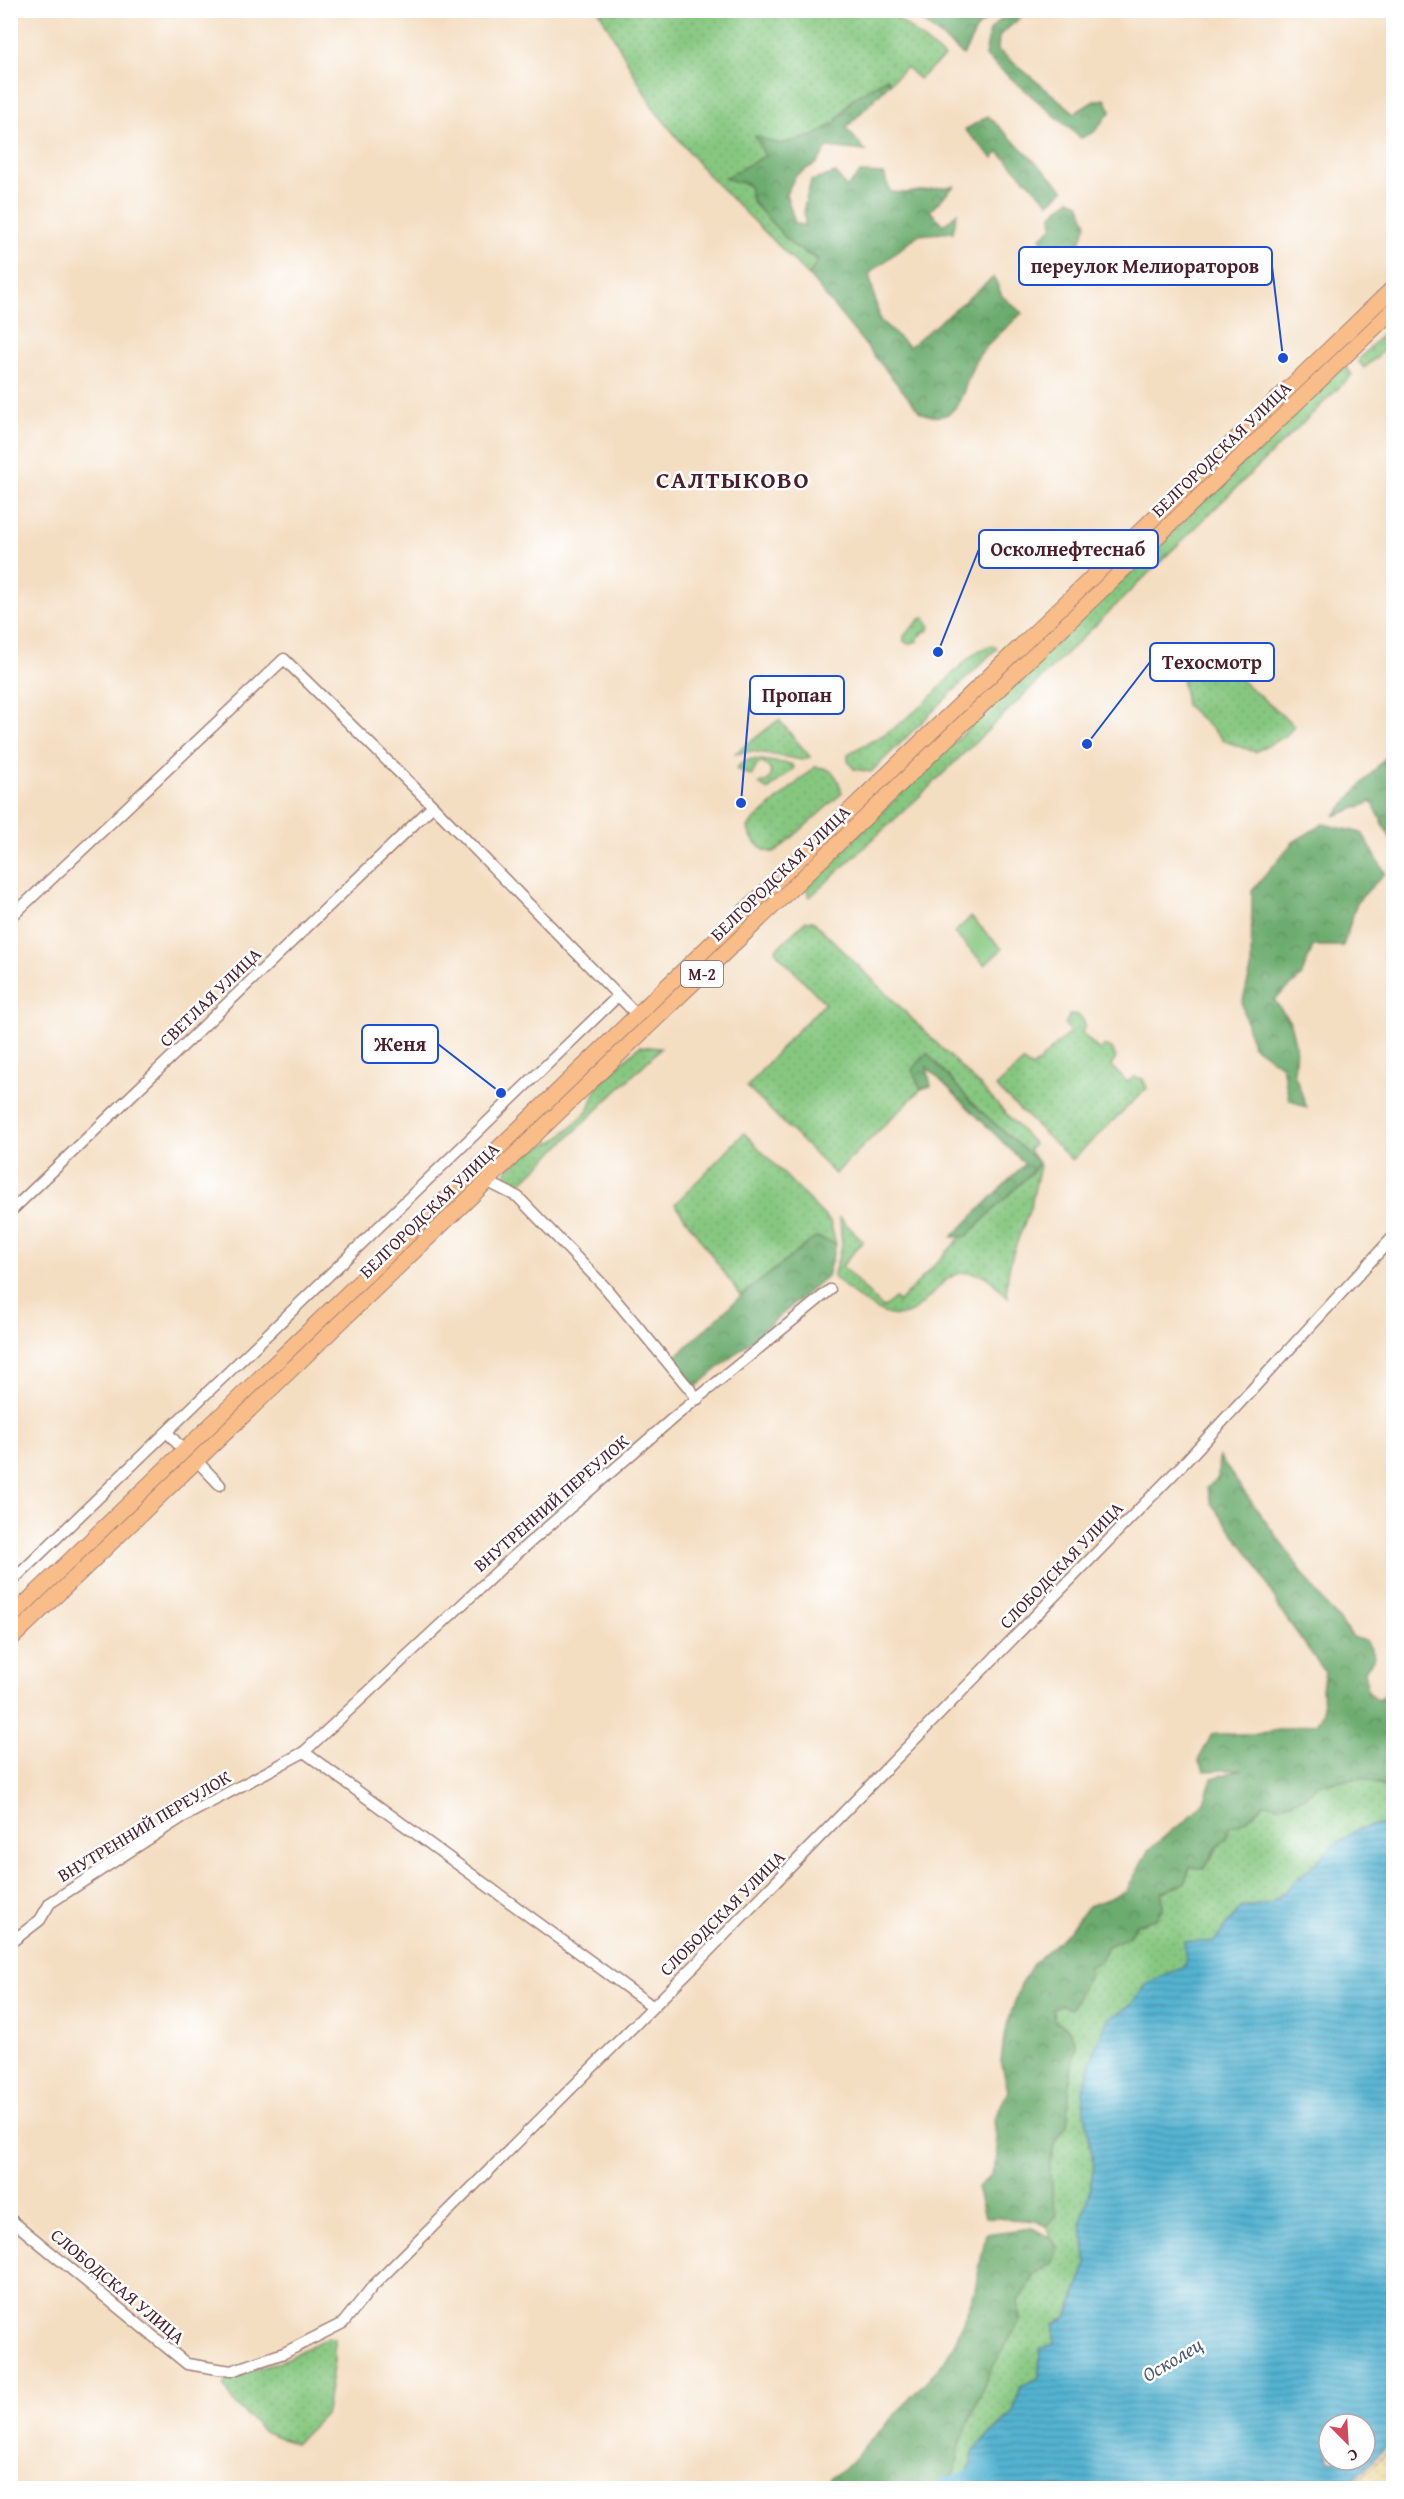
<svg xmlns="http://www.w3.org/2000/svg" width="1404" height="2499" viewBox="0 0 1404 2499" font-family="'Gentium Book Plus',serif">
	<defs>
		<pattern id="grass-dots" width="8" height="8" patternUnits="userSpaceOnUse" patternTransform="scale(1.5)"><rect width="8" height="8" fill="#86c780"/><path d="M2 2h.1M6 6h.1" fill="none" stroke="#75aa6f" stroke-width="1.8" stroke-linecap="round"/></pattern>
		<pattern id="forest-crowns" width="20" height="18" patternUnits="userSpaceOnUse" patternTransform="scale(1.5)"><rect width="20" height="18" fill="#6cac6e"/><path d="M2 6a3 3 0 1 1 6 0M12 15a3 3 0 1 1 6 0" fill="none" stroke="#5b8b5b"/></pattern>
		<pattern id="sand-dots" width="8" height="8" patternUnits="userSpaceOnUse" patternTransform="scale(1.5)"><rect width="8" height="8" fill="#eeda9e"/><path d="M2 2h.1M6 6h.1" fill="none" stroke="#cebb88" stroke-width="1.8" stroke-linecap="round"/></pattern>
		<pattern id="water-rules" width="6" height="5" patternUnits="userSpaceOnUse" patternTransform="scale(1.5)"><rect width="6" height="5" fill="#53b3d1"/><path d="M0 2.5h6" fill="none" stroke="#4791aa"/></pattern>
	</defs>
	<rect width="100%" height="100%" fill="#fff"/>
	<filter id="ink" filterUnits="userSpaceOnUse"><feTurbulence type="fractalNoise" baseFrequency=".0167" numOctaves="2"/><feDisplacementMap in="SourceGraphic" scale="12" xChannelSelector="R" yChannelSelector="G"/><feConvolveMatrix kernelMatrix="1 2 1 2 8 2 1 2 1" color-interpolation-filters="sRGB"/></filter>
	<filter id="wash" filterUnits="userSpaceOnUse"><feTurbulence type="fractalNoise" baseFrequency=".008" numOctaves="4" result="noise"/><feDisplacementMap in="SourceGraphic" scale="24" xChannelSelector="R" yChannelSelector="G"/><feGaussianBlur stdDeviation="1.35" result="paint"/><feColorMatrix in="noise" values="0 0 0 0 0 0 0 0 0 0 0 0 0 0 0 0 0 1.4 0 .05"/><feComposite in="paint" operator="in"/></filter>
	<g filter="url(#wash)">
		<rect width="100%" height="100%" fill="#f4dec2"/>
		<!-- grass -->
		<g fill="url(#grass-dots)" stroke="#687356" stroke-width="1.5">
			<path d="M599 11H889L944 57 919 79 906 67 890 83 887 78 852 99 835 123 814 136 779 144 756 137 766 156 725 178 749 185 752 201 792 245 818 260 809 276 707 174 654 109Z"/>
			<path d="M1393 323V343L1364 368 1359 362 1360 358Z"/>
			<path d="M1347 368 1352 375 920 796 810 897C804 890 808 884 813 878L1150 554 1330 375 1338 369Z"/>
			<path d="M925 618 930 627 928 632 926 630 917 639 918 641 908 644 904 641V636L920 619Z"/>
			<path d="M993 645 997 648 871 772 854 769 848 761V754C857 748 867 744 876 739 895 729 916 711 931 697 948 680 971 649 993 645Z"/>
			<path d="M1203 648 1294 725 1286 736 1255 752 1225 741 1186 705 1181 671Z"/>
			<path d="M779 720 810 757 802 760 752 751 734 754Z"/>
			<path d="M752 759 791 764 794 768 768 790 759 784 769 780 771 775 770 769 763 763 758 764 751 776 736 769 743 762Z"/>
			<path d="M815 767C833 767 838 777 842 793L776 852C763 854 750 840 748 828L752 822Z"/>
			<path d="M806 921H813L983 1089 1034 1144 1029 1150 1040 1166C1036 1180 1034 1194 1030 1208 1020 1237 1003 1267 1008 1298 1001 1292 993 1280 985 1276 981 1274 975 1274 971 1273 937 1267 926 1323 890 1315 868 1310 850 1290 833 1277L842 1245 840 1218 863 1241 842 1266 883 1308 895 1298 899 1302 962 1236H967L1039 1163 974 1105 927 1053 912 1070 921 1089 835 1174 747 1087 788 1040 825 1003 777 953 776 949Z"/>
			<path d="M1076 1014 1082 1018 1085 1024 1082 1033 1099 1050 1105 1046 1112 1048 1116 1058 1111 1066 1127 1082 1134 1077 1143 1079 1147 1088 1072 1160 996 1087 1023 1062 1032 1068 1070 1032 1065 1024 1070 1015Z"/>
			<path d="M640 1046 661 1048 516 1188 509 1184 505 1179 506 1171 528 1153 558 1139 588 1111 599 1083Z"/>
			<path d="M744 1133 830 1222 836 1244 816 1237 741 1296 675 1204Z"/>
			<path d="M1362 1778 1377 1783 1393 1793V1822L1357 1830 1332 1847 1271 1904 1242 1907 1214 1942 1186 1965 1148 1983 1129 2007 1108 2019 1082 2093 1094 2167 1088 2200 1081 2222 1087 2263 1068 2316 1054 2324V2344L1040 2349 1039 2378 1021 2386 1013 2412 974 2450 967 2481 953 2484 961 2441 989 2373 1020 2321 1018 2301 1035 2275 1053 2262 1058 2248 1051 2238 1047 2226 1057 2216C1048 2185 1043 2151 1067 2126L1070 2078 1076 2044 1069 2030 1055 2021 1052 2009 1060 2005 1088 1967 1099 1961 1108 1946 1128 1937 1136 1924 1145 1923 1163 1907 1162 1892 1184 1884 1190 1867 1211 1859 1230 1827C1246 1822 1254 1816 1264 1802L1278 1806 1303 1798 1318 1784Z"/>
			<path d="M328 2337 334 2339V2361L326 2412 295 2444 263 2431 234 2402 223 2385 236 2375 280 2362Z"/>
		</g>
		<!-- forest -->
		<g fill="url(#forest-crowns)" stroke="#5b664c" stroke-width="1.5">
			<path d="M1010 10 1028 11 999 36 998 50 1075 113 1094 101 1105 99 1111 111 1094 132 1081 138 985 56 990 30Z"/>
			<path d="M910 11H994L978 27 963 55Z"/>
			<path d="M887 78 890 83 846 128 866 151 828 147 817 163 796 175 786 194 795 223 805 226 804 207 811 181 836 173 846 188 860 173 884 174 890 192 905 193 954 186 930 211 944 225 957 213 953 232 918 235 869 274 880 320 909 347 994 277 1002 296 1022 313C1008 327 989 341 978 357 962 380 964 432 920 412L809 276 818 259 792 245 752 201 749 185 724 178 765 156 755 136 779 144 814 136 835 123 852 99Z"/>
			<path d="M988 116 1064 190 1049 203 999 152 993 158 965 130Z"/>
			<path d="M1070 199 1079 203 1087 224 1075 256 1062 244 1050 256 1040 238 1053 227 1052 215Z"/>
			<path d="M1393 749V843L1372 802 1334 816Z"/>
			<path d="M1323 824 1362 833 1385 873 1357 902 1343 946H1313L1301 977 1274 1000 1290 1022 1296 1048 1294 1073 1307 1108 1289 1099 1282 1066 1252 1045 1242 1004 1251 970 1252 891 1293 842Z"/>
			<path d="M927 1053 974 1105 1039 1163 1034 1170 967 1236 952 1237 1025 1164 927 1067 931 1086 921 1089 912 1070Z"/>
			<path d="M816 1237 836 1244 827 1276 695 1388 674 1358 741 1296Z"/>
			<path d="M1219 1457 1323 1601 1353 1637 1367 1642 1375 1656 1365 1671 1368 1692 1379 1700 1393 1686V1793L1377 1783 1362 1778 1318 1784 1303 1798 1278 1806 1264 1802C1254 1816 1246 1822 1230 1827 1228 1840 1221 1842 1214 1851 1210 1857 1208 1862 1204 1868L1190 1867 1184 1884 1162 1892 1163 1907 1156 1919 1136 1924 1128 1937 1108 1946 1099 1962 1088 1967 1090 1973 1071 2009 1060 2005 1052 2009 1055 2021 1069 2030 1076 2044 1070 2078 1067 2126C1043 2151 1049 2185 1057 2216L1047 2226 1036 2221 985 2217 977 2188 991 2175 998 2156 994 2120 1008 2091 1001 2061 1005 2031 1021 1984 1033 1964 1064 1936 1089 1906 1126 1892 1148 1851 1172 1830 1185 1822 1204 1802 1212 1778 1243 1769 1205 1771 1198 1761 1212 1734H1256L1317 1723 1323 1713 1322 1688 1325 1672 1281 1611 1255 1562 1211 1503 1207 1488 1218 1478Z"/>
			<path d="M1032 2228 1051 2238 1058 2248 1053 2262 1035 2275 1018 2301 1020 2321 989 2373 961 2441 953 2484 935 2488H827L830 2478 844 2469 943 2363 956 2340 975 2290 986 2234Z"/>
		</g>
		<!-- sand -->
		<path fill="url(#sand-dots)" stroke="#9c7c64" stroke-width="1.5" d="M1393 2445V2488H1349L1389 2450Z"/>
		<!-- pitch -->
		<path fill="#86c780" stroke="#687356" stroke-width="1.5" d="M971 917 1002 949 985 965 954 933Z"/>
		<!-- water -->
		<path fill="url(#water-rules)" stroke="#4e697e" stroke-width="1.5" fill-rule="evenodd" d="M1393 1822 1394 1980 1391 1981 1387 1997 1394 2014 1393 2440 1345 2488H978L966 2484 974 2450 1013 2413 1021 2386 1039 2378 1040 2349 1054 2344V2324L1068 2316 1087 2263 1081 2222 1088 2200 1094 2167 1082 2093 1095 2048 1108 2019 1129 2007 1148 1983 1186 1965 1184 1941 1214 1942 1242 1907 1271 1904 1332 1847 1357 1830ZM1329 2424H1365V2460H1329Z"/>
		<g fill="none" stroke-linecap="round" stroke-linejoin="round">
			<!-- river -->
			<path stroke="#53b3d1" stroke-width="21" d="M948 2488 966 2484 991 2469"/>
		</g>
	</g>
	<g filter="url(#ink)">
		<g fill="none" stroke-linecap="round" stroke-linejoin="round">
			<defs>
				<g id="minor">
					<path d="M10 918 284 659 433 806 637 1015"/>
					<path d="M488 1182 518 1197 604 1286 698 1399"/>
					<path d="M10 1212 433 806"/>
					<path d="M167 1432 184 1451"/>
					<path d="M196 1460 220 1485"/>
					<path d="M10 1583 618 996"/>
					<path d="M304 1752 652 2006"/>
					<path d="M10 1943 40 1920 50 1903 181 1818 304 1752 513 1557 672 1419 830 1290"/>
					<path d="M10 2219 187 2364 231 2371 284 2353 343 2323 373 2286 695 1965 1186 1461 1394 1236"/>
				</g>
				<g id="primary">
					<path d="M10 1618 1394 287"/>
					<path d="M10 1640 1394 309"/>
				</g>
			</defs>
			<!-- minor casing -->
			<use href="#minor" stroke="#9f7e76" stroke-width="13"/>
			<!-- primary casing -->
			<use href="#primary" stroke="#9f7e76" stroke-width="17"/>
			<!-- minor -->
			<use href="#minor" stroke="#fff" stroke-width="10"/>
			<!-- primary -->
			<use href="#primary" stroke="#f8bd89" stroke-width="15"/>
		</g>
	</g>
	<g text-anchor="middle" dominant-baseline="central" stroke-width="5" stroke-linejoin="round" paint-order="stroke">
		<!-- shield labels -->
		<rect fill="#fff" stroke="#80626b" stroke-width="1.5" x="681" y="961" width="42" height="26" rx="4.5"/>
		<g font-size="16" font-weight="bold" fill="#4a1f2b">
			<text x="702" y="974">М-2</text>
		</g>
		<!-- street labels -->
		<g font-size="18" fill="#4a1f2b" stroke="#fff">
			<text transform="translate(1221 449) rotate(-44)">БЕЛГОРОДСКАЯ УЛИЦА</text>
			<text transform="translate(780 873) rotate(-44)">БЕЛГОРОДСКАЯ УЛИЦА</text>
			<text transform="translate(210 997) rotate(-44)">СВЕТЛАЯ УЛИЦА</text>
			<text transform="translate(429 1210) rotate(-44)">БЕЛГОРОДСКАЯ УЛИЦА</text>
			<text transform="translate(551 1503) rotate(-41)">ВНУТРЕННИЙ ПЕРЕУЛОК</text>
			<text transform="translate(1061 1565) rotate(-46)">СЛОБОДСКАЯ УЛИЦА</text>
			<text transform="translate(144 1826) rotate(-31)">ВНУТРЕННИЙ ПЕРЕУЛОК</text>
			<text transform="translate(722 1913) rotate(-45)">СЛОБОДСКАЯ УЛИЦА</text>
			<text transform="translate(118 2286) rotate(40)">СЛОБОДСКАЯ УЛИЦА</text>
		</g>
		<!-- water labels -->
		<g font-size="20" font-style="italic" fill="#4e5a6d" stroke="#fff">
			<text transform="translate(1172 2359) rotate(-31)">Осколец</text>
		</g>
		<!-- district labels -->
		<g font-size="24" font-weight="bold" letter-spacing="1.5" fill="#4a1f2b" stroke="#fff">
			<text x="733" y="479">САЛТЫКОВО</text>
		</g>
	</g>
	<!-- callouts -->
	<path fill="none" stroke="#1d4ed8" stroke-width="2" d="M1283 358L1272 266M938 652L979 549M1087 744L1150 662M741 803L750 695M501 1093L438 1044"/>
	<g fill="#1d4ed8" stroke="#fff" stroke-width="2">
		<circle cx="1283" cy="358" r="6"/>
		<circle cx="938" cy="652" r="6"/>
		<circle cx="1087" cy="744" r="6"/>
		<circle cx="741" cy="803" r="6"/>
		<circle cx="501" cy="1093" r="6"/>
	</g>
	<g fill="#fff" stroke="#1d4ed8" stroke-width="2">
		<rect x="1019" y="247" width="253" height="38" rx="6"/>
		<rect x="979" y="530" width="179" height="38" rx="6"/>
		<rect x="1150" y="643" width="124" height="38" rx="6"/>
		<rect x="750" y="676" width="94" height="38" rx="6"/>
		<rect x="362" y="1025" width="76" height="38" rx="6"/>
	</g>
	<g font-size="20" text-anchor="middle" font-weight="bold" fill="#4a1f2b">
		<text x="1145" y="273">переулок Мелиораторов</text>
		<text x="1068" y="556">Осколнефтеснаб</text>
		<text x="1212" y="669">Техосмотр</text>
		<text x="797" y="702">Пропан</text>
		<text x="400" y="1051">Женя</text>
	</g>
	<!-- margin -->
	<rect width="1404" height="2499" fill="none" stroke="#fff" stroke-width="36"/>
	<!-- north arrow -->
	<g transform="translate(1347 2442) rotate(156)"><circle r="28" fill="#ffffff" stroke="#b7a5aa" stroke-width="1.5"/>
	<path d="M0-4.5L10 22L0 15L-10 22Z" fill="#d1495b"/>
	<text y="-9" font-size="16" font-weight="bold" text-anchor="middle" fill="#4a1f2b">С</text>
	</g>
</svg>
